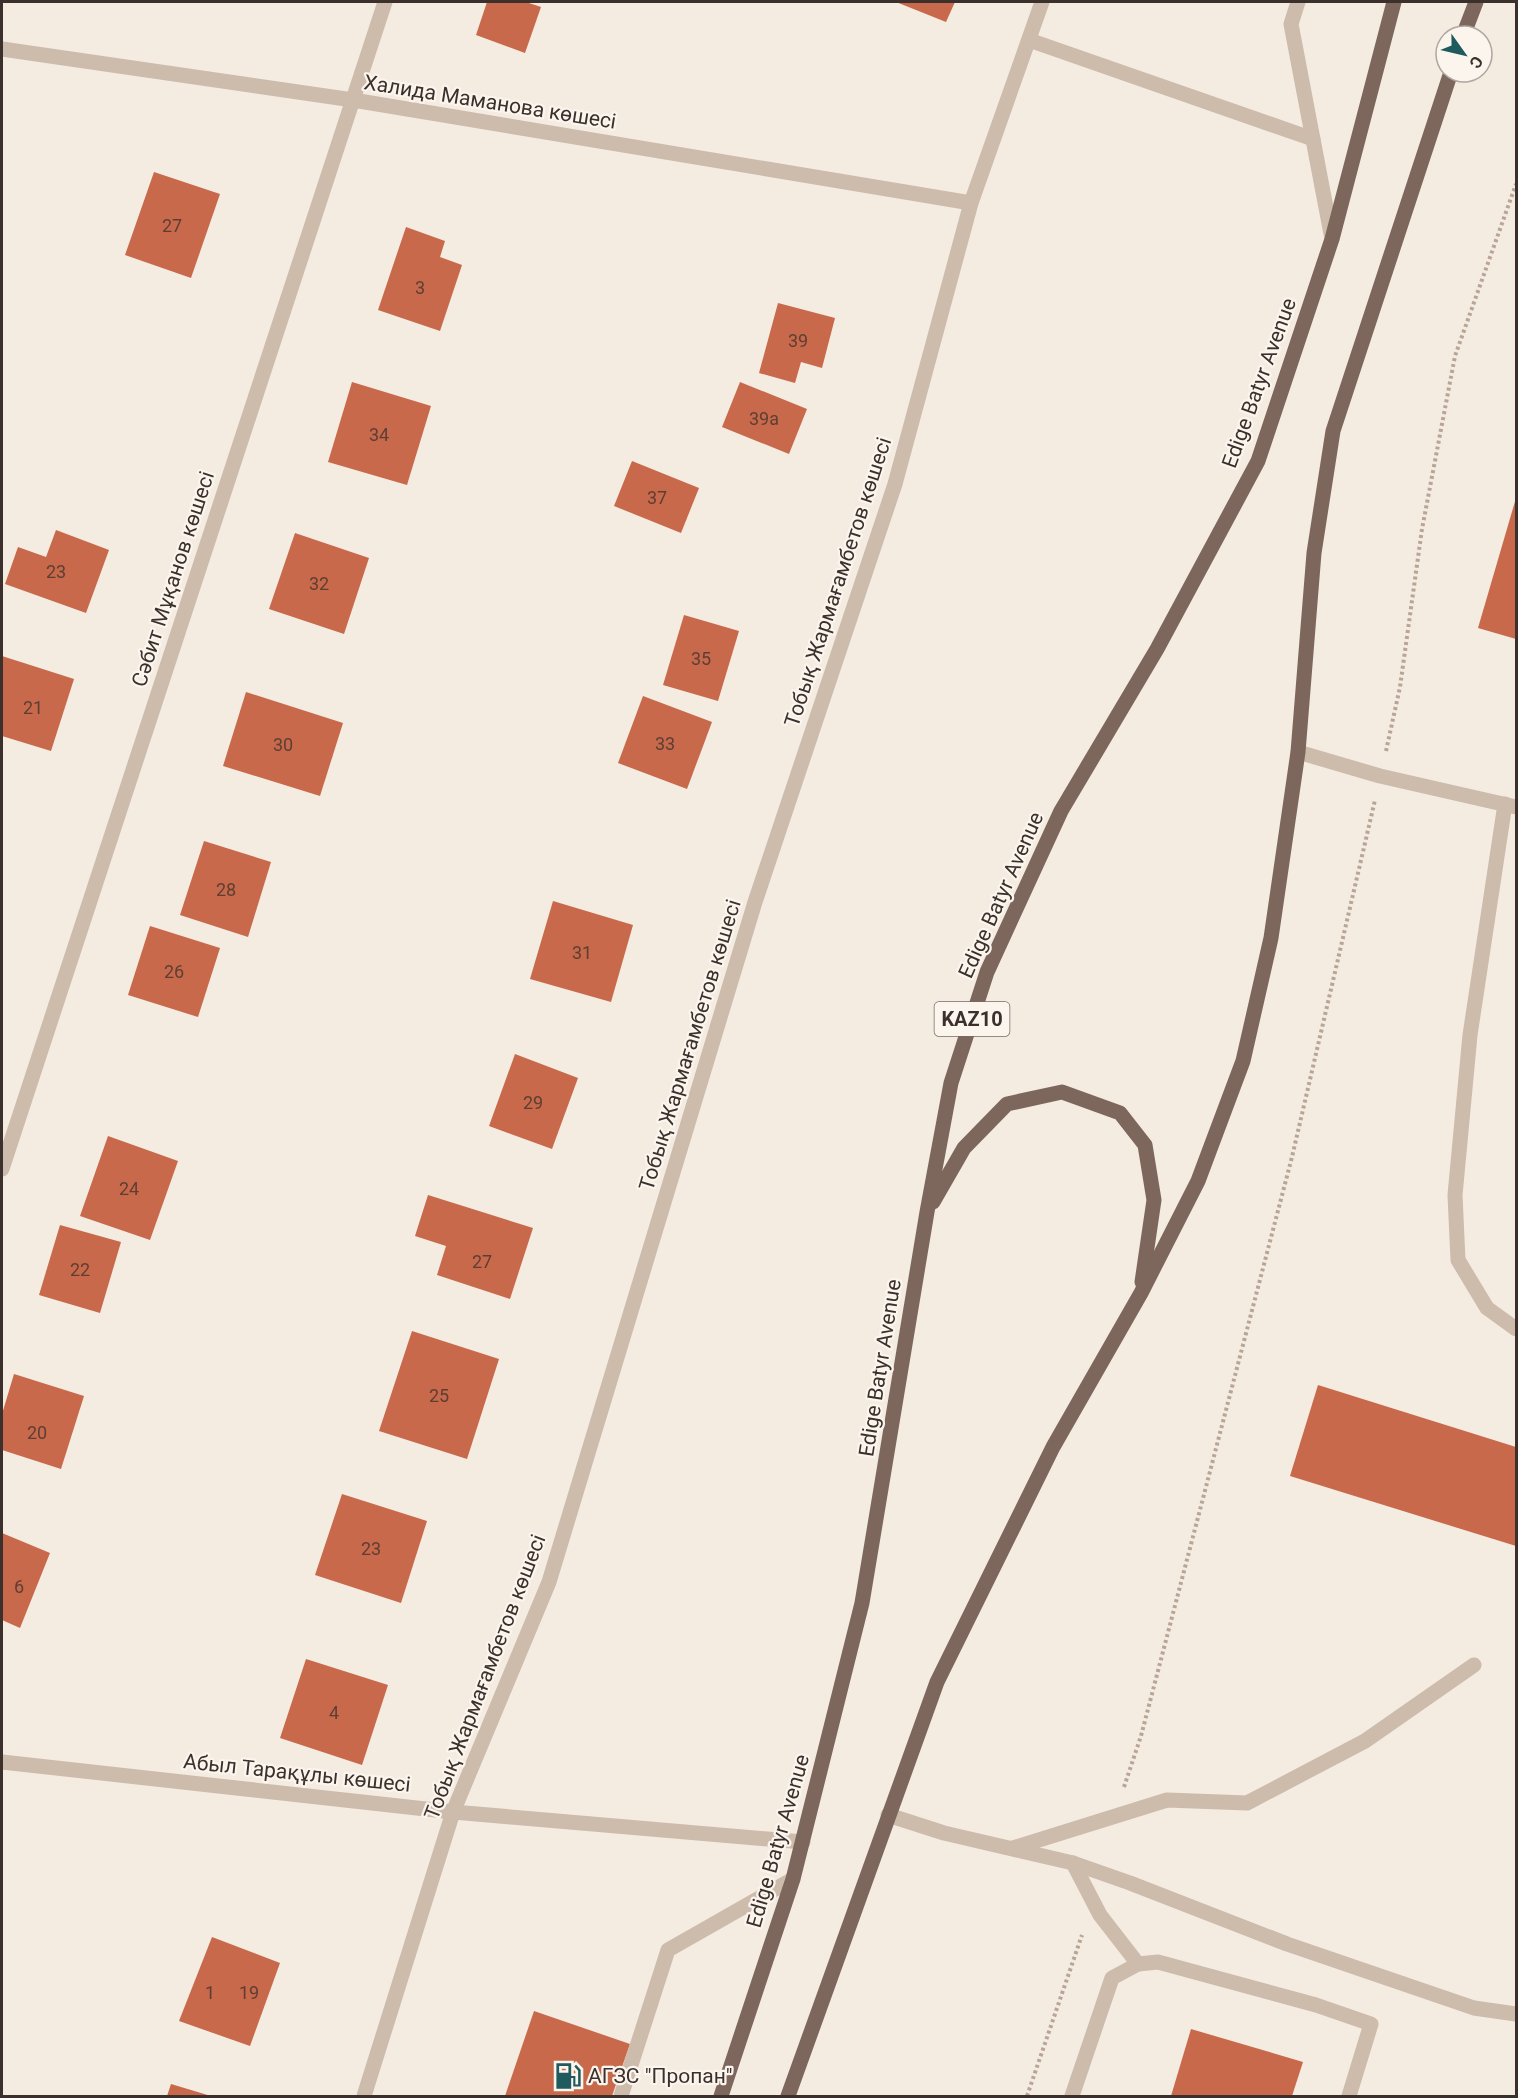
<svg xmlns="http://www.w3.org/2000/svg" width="1518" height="2098" viewBox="0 0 1518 2098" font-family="Roboto,sans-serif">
	<rect width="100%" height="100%" fill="#f4ebe1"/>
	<!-- building -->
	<g fill="#c8694b">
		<path d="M487 2H526L541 7 525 53 476 35Z"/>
		<path d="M896 2H955L946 22Z"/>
		<path d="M154 172 220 194 191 278 125 255Z"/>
		<path d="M406 227 445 241 440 257 462 265 440 331 378 310Z"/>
		<path d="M778 303 835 318 822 368 801 362 795 383 759 373Z"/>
		<path d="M352 382 431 406 407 485 328 462Z"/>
		<path d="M740 382 807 409 789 454 722 427Z"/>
		<path d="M632 461 699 488 681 533 614 506Z"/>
		<path d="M1516 498V639L1478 628Z"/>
		<path d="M56 530 109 550 86 613 5 584 18 547 46 557Z"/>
		<path d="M295 533 369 558 344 634 269 609Z"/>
		<path d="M684 615 739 631 718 701 663 685Z"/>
		<path d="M2 656 74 679 51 751 2 736Z"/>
		<path d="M246 692 343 723 320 796 223 766Z"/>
		<path d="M643 696 712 722 687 789 618 763Z"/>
		<path d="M204 841 271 862 248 937 180 915Z"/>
		<path d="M553 901 633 925 611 1002 530 979Z"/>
		<path d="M150 926 220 948 198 1017 128 995Z"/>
		<path d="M515 1054 578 1078 552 1149 489 1126Z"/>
		<path d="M108 1136 178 1161 150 1240 80 1216Z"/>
		<path d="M428 1195 533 1228 510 1299 437 1275 446 1246 415 1236Z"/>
		<path d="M60 1225 121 1242 100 1313 39 1295Z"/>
		<path d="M412 1331 499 1359 467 1459 379 1431Z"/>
		<path d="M14 1374 84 1396 61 1469 2 1450V1414Z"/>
		<path d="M1318 1385 1516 1447V1546L1290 1476Z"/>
		<path d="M342 1494 427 1521 401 1603 315 1575Z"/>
		<path d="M2 1533 50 1553 20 1628 2 1620Z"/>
		<path d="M306 1659 388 1685 362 1765 280 1738Z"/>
		<path d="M212 1937 280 1963 250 2046 179 2021Z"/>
		<path d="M534 2011 630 2044 612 2096H505Z"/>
		<path d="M1191 2029 1303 2062 1292 2096H1171Z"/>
		<path d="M171 2084 211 2096H167Z"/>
	</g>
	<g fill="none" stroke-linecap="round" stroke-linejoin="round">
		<!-- path -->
		<g stroke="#b9a596" stroke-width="4" stroke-dasharray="3 3" stroke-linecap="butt">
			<path d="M1386 751 1400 687 1422 529 1455 356 1516 184"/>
			<path d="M1124 1787 1141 1736 1292 1157 1375 800"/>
			<path d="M1027 2096 1082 1935"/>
		</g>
		<!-- minor -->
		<g stroke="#cdbbac" stroke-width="15">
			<path d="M1298 2 1291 24 1332 239"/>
			<path d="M1029 40 1313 139"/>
			<path d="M2 49 353 100 971 203"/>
			<path d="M1298 752 1380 776 1516 807"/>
			<path d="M1505 804 1470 1035 1455 1195 1458 1260 1487 1308 1516 1329"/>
			<path d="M2 1169 385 2"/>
			<path d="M2 1762 453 1812 803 1842"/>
			<path d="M888 1815 944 1833 1073 1863 1130 1883 1287 1944 1474 2008 1516 2014"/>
			<path d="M1013 1848 1167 1800 1247 1803 1365 1741 1474 1665"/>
			<path d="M1073 1863 1100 1915 1138 1964"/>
			<path d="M364 2096 453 1812 549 1582 755 902 895 484 971 203 1042 2"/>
			<path d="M621 2096 668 1950 793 1879"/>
			<path d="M1072 2096 1112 1978 1138 1964 1158 1962 1316 2005 1371 2024 1349 2096"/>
		</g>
		<!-- major -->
		<g stroke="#7d675c" stroke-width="15">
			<path d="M1463 36 1476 2"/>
			<path d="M933 1202 964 1148 1007 1104 1062 1092 1120 1113 1145 1145 1154 1200 1142 1282"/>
			<path d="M721 2096 793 1879 862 1603 927 1212 951 1083 987 972 1061 811 1157 649 1258 461 1332 239 1394 2"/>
			<path d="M788 2096 937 1682 1053 1447 1141 1293 1198 1181 1243 1061 1271 938 1298 752 1314 553 1333 431 1451 72"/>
		</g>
	</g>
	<!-- icons -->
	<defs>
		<symbol id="fuel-bare" viewBox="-9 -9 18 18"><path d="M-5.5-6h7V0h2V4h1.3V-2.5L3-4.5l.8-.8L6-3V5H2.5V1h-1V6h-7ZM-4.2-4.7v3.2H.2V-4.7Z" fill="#1f5a5e" stroke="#fbf5ee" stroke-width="2.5" paint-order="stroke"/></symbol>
	</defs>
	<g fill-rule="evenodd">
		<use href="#fuel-bare" x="549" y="2057" width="38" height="38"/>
	</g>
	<g text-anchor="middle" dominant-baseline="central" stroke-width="4.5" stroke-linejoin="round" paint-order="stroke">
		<!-- number labels -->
		<g font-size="18" fill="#5e3e33">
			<text x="172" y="225">27</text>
			<text x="420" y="287">3</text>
			<text x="798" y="340">39</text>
			<text x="764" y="418">39а</text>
			<text x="379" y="434">34</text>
			<text x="657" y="497">37</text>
			<text x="56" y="571">23</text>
			<text x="319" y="583">32</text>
			<text x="701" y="658">35</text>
			<text x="33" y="707">21</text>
			<text x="665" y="743">33</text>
			<text x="283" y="744">30</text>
			<text x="226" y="889">28</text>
			<text x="582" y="952">31</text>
			<text x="174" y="971">26</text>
			<text x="533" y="1102">29</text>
			<text x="129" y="1188">24</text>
			<text x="482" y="1261">27</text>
			<text x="80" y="1269">22</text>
			<text x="439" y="1395">25</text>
			<text x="37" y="1432">20</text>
			<text x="371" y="1548">23</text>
			<text x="19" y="1586">6</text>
			<text x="334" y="1712">4</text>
			<text x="210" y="1992">1</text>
			<text x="249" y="1992">19</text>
		</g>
		<!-- shield labels -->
		<rect fill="#fbf5ee" stroke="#756b66" stroke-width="1.5" x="934.5" y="1002" width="75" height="34" rx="4.5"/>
		<g font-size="20" font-weight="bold" fill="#3b302b">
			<text x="972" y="1019">KAZ10</text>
		</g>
		<!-- street labels -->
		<g font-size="21" fill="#3b302b" stroke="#fbf5ee">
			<text transform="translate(490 102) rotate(9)">Халида Маманова көшесі</text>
			<text transform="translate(1259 383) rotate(-70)">Edige Batyr Avenue</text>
			<text transform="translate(173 579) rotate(-72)">Сәбит Мұқанов көшесі</text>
			<text transform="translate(838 582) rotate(-72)">Тобық Жармағамбетов көшесі</text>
			<text transform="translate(1001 895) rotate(-66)">Edige Batyr Avenue</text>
			<text transform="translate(690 1045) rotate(-73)">Тобық Жармағамбетов көшесі</text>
			<text transform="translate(880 1368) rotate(-81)">Edige Batyr Avenue</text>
			<text transform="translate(485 1677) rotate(-69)">Тобық Жармағамбетов көшесі</text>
			<text transform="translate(297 1773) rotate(6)">Абыл Тарақұлы көшесі</text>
			<text transform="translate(778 1841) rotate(-74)">Edige Batyr Avenue</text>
		</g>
		<!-- poi labels -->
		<g font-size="21" fill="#3b302b" stroke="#fbf5ee" text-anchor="start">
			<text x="588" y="2076">АГЗС "Пропан"</text>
		</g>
	</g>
	<!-- border -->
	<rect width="1518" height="2098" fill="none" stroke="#3b302b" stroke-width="6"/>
	<!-- north arrow -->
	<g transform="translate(1464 54) rotate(124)"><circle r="28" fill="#fbf5ee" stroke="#aea6a0" stroke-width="1.5"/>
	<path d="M0-4.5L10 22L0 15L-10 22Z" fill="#1f5a5e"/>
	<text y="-9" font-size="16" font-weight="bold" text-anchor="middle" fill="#3b302b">С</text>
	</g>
</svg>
